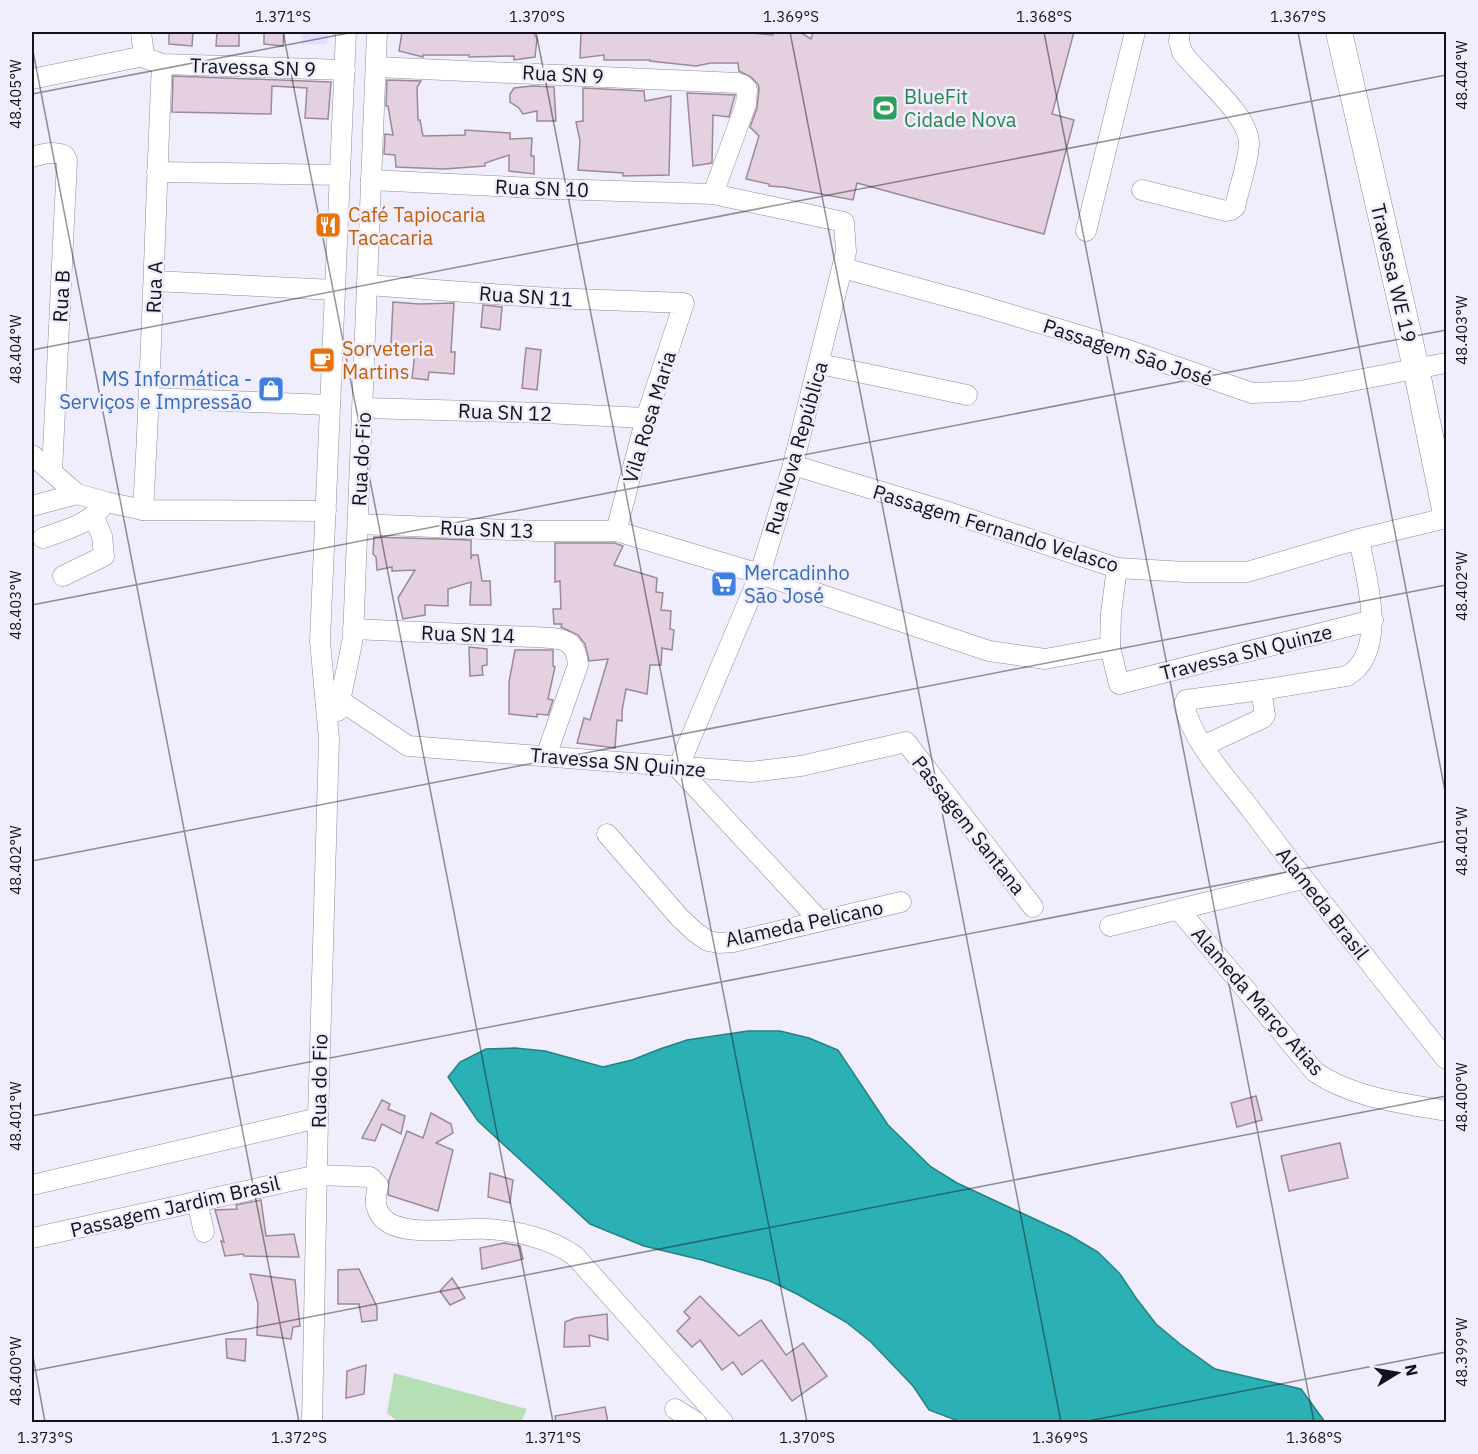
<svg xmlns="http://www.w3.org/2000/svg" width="1478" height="1454" viewBox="0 0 1478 1454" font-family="'IBM Plex Sans',sans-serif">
	<rect width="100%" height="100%" fill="#f0eefd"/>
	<!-- built -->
	<path fill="#e3e0ff" d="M302 32H328L327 44 301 45Z"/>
	<!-- green -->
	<path fill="#b7dfb6" d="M394 1373 527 1409 521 1422H398L387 1413Z"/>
	<!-- water -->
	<path fill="#2bb1b3" stroke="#248185" stroke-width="1.5" d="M748 1031H780L809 1038 838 1050 888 1125 931 1167 957 1183 1069 1235 1098 1252 1120 1274 1136 1298 1156 1324 1180 1344 1215 1369 1301 1389 1325 1422H961L929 1410 913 1386 871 1342 846 1322 797 1294 770 1281 702 1260 644 1246 590 1224 478 1121 448 1077 460 1062 486 1049 515 1048 545 1051 603 1067 632 1060 660 1049 687 1040Z"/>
	<!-- building -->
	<g fill="#e5d0e0" stroke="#9c8998" stroke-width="1.5">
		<path d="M169 32H193L192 46 169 44Z"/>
		<path d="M217 32H239V46H216Z"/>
		<path d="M264 32H284L283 46 264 44Z"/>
		<path d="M402 32H533L537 39 535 57 514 60V56L469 57V55H423V57L399 51Z"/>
		<path d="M581 32H742L773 35V32H800L811 39 813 32H1074L1052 114 1074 120 1044 234 857 183 853 200 783 187 769 186V184L746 179 759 136 750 127 757 108 759 89 758 84 751 77 739 71 738 63H711L696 66 650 61V60H604V55L580 58Z"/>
		<path d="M173 76 331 82 328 119 305 118 307 88 272 86 271 114 172 112Z"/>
		<path d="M387 80 421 81 417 87 418 120H420L423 136 465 135V130L510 133V139L532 138 531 156H534V174L509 171V155L485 163V166L444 169 396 167 395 155 384 154 385 134 393 135 388 106H386Z"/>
		<path d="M532 86 554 87 556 121H537V111L523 114 519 108 510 102V94L514 88Z"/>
		<path d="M583 88 644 91 645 101 671 96 669 175 623 176V173L578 170 580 141 576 122 583 121Z"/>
		<path d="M687 93 735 95 729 117 713 115 712 163 693 166Z"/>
		<path d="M393 302 419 304 454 303 451 352H455L454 374 429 372 428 380 412 378 416 345 391 344Z"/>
		<path d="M483 305 502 307 500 330 481 327Z"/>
		<path d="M526 348 541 350 537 390 522 388Z"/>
		<path d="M374 537 471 540V559L472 555H478L482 581H490L491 605H470L471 582 448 589V606L425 605V615L403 619 398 598 415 570 392 571V567L377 570 376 557 373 554Z"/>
		<path d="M555 543H614L623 546 614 565 657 578 656 592 663 593 661 610 671 611 670 629 674 630 672 650 662 648 661 665H650L647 694 626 689 622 711V721L617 720 615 748 577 743 584 718 590 720 608 659 589 661 585 644 578 635 561 627 562 624H554L553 609H561L560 581 555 582Z"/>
		<path d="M469 647 487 649V665L482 666 483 675 470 676Z"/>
		<path d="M515 650H553V666L555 667 548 699 553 700 548 715 537 714V717L509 714V682Z"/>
		<path d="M1256 1096 1262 1120 1237 1127 1231 1103Z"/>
		<path d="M382 1100 390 1104 388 1109 405 1116 401 1134 382 1124 375 1141 362 1138Z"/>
		<path d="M431 1113 451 1124 453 1133 436 1143 453 1150 438 1211 388 1195 389 1180 407 1131 423 1138Z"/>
		<path d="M1340 1143 1348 1178 1289 1191 1281 1156Z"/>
		<path d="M490 1173 513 1180 510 1203 488 1197Z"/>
		<path d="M261 1200 266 1236 294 1234 299 1257 244 1256 243 1254 225 1256 221 1241 224 1242 215 1210 237 1209 236 1205Z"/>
		<path d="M504 1243 520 1246 523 1259 482 1269 480 1248Z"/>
		<path d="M359 1269 377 1307V1320L362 1322 359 1304H338V1270Z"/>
		<path d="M250 1274 295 1280 300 1326 293 1327 291 1339 257 1335 258 1304Z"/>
		<path d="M452 1278 465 1298 450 1305 440 1291Z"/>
		<path d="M700 1296 739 1336 761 1320 786 1355 803 1343 827 1376 792 1401 762 1360 742 1375 733 1362 722 1370 700 1340 692 1347 677 1331 690 1318 684 1312Z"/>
		<path d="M607 1314 608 1340 589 1335 590 1346 564 1347 565 1322 575 1318Z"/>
		<path d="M226 1339H246L245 1361 227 1358Z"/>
		<path d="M366 1365 364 1394 346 1398 347 1371Z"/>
		<path d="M605 1407 608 1422H556L555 1416Z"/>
	</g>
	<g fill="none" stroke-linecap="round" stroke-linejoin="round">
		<defs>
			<g id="minor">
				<path d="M141 32 144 56"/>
				<path d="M144 56 145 58 162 64 345 70"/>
				<path d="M376 67 738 83 743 85 747 89 746 104 713 194"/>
				<path d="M32 79 144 56"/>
				<path d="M32 157C43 154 53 151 64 155L67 160 52 472"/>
				<path d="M157 172 340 175"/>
				<path d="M371 180 555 189 713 194 844 222 846 252 793 465 760 574 678 768"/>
				<path d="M1142 190 1226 211 1231 210 1235 207C1239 187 1248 164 1249 144 1250 115 1199 76 1182 52L1179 41 1180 32"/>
				<path d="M1086 231 1135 32"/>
				<path d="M843 268 979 305 1122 348 1252 393 1300 391 1446 363"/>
				<path d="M154 281 335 290"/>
				<path d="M367 285 550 298 684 303 646 418 616 531"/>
				<path d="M820 364 967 395"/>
				<path d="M150 398 330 405"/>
				<path d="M363 408 544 413 646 418"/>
				<path d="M32 455 77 494 106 502 143 510 326 511"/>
				<path d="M793 465 945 511 1117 568 1186 572H1247L1359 539 1446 518"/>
				<path d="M32 506 77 494"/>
				<path d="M143 510C152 361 155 212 162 64"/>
				<path d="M358 524 538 531H616L760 574 989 651 1045 659 1110 647"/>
				<path d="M43 538C65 530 87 525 102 507"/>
				<path d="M1117 568 1111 613 1110 647 1119 684 1373 620"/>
				<path d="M63 576 104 556 102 536 94 517"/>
				<path d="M353 629 533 637C557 639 576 635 578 665L546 756"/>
				<path d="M1261 690 1186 700 1184 705C1194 745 1228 779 1252 811 1315 895 1381 977 1446 1059"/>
				<path d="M325 693 341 701 408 746 751 772 801 766 906 742 1033 907"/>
				<path d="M338 711 353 638 377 32"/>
				<path d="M1203 746 1263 718 1265 715 1261 690 1347 676C1389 652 1366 578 1359 539"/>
				<path d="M678 768 820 921"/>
				<path d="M607 834 680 918 695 932 708 941 719 943 733 942 901 902"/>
				<path d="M1179 910 1315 1072C1353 1098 1403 1103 1446 1111"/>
				<path d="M1110 926 1302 879"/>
				<path d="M32 1185 318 1118"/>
				<path d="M197 1201 204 1232"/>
				<path d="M32 1238 318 1175 370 1177 378 1185C377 1193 374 1201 377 1208 387 1243 461 1226 488 1229 517 1231 552 1239 575 1256L723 1422"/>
				<path d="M675 1409 696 1422"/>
				<path d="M312 1422 318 1118 329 739 320 641 346 32"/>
			</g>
			<path id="major" d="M1339 32 1416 368 1446 514"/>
		</defs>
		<!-- minor casing -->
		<use href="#minor" stroke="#8c8a9f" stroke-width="21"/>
		<!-- major casing -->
		<use href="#major" stroke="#8c8a9f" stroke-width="27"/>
		<!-- minor -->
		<use href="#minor" stroke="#fff" stroke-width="20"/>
		<!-- major -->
		<use href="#major" stroke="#fff" stroke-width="26"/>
	</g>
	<!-- ticks -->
	<path fill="none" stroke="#13121a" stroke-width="1.5" stroke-opacity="0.45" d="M283 32 553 1422M536 32 807 1422M790 32 1061 1422M1044 32 1314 1422M1298 32 1446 796M32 46 299 1422M32 94 354 32M32 350 1446 75M32 605 1446 330M32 861 1446 585M32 1116 1446 841M32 1351 45 1422M32 1371 1446 1096M1083 1422 1446 1352"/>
	<!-- icons -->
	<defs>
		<symbol id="stadium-square" viewBox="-11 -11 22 22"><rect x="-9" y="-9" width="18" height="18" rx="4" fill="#2e9e5b" stroke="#f0eefd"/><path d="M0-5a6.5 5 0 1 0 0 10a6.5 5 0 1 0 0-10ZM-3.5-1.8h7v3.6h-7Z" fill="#fff"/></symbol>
		<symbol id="restaurant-square" viewBox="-11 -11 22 22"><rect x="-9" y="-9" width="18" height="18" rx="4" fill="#e8710a" stroke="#f0eefd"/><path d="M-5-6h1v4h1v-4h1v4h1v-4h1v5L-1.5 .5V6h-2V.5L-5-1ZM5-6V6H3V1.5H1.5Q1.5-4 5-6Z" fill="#fff"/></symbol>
		<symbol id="cafe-square" viewBox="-11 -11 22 22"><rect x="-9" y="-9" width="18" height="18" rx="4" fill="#e8710a" stroke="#f0eefd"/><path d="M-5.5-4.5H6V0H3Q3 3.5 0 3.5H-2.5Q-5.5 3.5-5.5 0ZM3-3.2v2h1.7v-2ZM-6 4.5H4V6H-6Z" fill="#fff"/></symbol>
		<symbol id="shop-square" viewBox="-11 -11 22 22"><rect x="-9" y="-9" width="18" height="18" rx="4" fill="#3f7fe0" stroke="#f0eefd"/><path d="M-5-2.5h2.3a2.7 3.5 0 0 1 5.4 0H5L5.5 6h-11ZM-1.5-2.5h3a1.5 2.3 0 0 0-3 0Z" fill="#fff"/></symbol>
		<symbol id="supermarket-square" viewBox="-11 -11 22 22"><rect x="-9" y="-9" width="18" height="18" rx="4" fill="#3f7fe0" stroke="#f0eefd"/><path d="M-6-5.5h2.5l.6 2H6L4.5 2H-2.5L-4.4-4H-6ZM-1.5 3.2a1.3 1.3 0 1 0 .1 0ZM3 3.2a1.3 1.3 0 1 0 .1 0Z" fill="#fff"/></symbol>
	</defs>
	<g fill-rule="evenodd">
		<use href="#stadium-square" x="870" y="93" width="30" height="30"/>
		<use href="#restaurant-square" x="313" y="210" width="30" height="30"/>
		<use href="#cafe-square" x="307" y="345" width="30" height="30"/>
		<use href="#shop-square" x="256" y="374" width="30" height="30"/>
		<use href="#supermarket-square" x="709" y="569" width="30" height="30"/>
	</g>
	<g text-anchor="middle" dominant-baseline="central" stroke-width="5" stroke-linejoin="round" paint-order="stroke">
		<!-- street labels -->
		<g font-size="20" fill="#13121a" stroke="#f0eefd">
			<text transform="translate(253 67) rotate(2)">Travessa SN 9</text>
			<text transform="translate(563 74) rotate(3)">Rua SN 9</text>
			<text transform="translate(542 188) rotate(2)">Rua SN 10</text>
			<text transform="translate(1394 273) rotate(77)">Travessa WE 19</text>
			<text transform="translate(154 287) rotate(-88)">Rua A</text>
			<text transform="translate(61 296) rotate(-87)">Rua B</text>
			<text transform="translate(526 296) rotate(4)">Rua SN 11</text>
			<text transform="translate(1128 352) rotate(18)">Passagem São José</text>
			<text transform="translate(505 412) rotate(2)">Rua SN 12</text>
			<text transform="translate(649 417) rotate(-73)">Vila Rosa Maria</text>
			<text transform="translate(796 448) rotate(-74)">Rua Nova República</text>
			<text transform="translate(361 459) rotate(-87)">Rua do Fio</text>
			<text transform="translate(996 528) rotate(17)">Passagem Fernando Velasco</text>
			<text transform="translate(487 529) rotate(2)">Rua SN 13</text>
			<text transform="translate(468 634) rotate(2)">Rua SN 14</text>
			<text transform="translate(1246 652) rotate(-14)">Travessa SN Quinze</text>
			<text transform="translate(618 762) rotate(5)">Travessa SN Quinze</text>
			<text transform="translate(969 825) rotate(52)">Passagem Santana</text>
			<text transform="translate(1323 903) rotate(52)">Alameda Brasil</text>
			<text transform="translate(804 923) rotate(-12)">Alameda Pelicano</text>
			<text transform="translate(1258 1001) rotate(49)">Alameda Março Atias</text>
			<text transform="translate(319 1081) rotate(-89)">Rua do Fio</text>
			<text transform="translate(175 1206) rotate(-13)">Passagem Jardim Brasil</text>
		</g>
		<!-- leisure labels -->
		<g font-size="20" fill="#27864d" stroke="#f0eefd" text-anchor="start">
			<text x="904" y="96">BlueFit<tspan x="904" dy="23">Cidade Nova</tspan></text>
		</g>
		<!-- food labels -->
		<g font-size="20" fill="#c56008" stroke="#f0eefd" text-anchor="start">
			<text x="348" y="214">Café Tapiocaria<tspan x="348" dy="23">Tacacaria</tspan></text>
			<text x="342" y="348">Sorveteria<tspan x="342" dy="23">Martins</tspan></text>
		</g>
		<!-- shop labels -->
		<g font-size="20" fill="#366cbe" stroke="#f0eefd" text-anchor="end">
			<text x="252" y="378">MS Informática -<tspan x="252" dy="23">Serviços e Impressão</tspan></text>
			<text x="744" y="572" text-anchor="start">Mercadinho<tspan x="744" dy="23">São José</tspan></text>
		</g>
	</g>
	<!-- border -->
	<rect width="1478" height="1454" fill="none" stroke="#f0eefd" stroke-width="66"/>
	<!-- north arrow -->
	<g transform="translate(1397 1373) rotate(79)" stroke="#f0eefd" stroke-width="4.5" paint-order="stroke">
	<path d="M0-4.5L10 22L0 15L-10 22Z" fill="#13121a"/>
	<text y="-9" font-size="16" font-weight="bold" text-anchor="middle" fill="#13121a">N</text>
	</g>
	<rect x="33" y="33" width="1412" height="1388" fill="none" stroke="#13121a" stroke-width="2"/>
	<g font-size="15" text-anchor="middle" fill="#13121a">
		<text x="283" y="22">1.371°S</text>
		<text x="537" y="22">1.370°S</text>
		<text x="791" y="22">1.369°S</text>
		<text x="1044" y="22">1.368°S</text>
		<text x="1298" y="22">1.367°S</text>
		<text transform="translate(1462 75) rotate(-90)" y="5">48.404°W</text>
		<text transform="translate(16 94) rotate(-90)" y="5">48.405°W</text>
		<text transform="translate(1462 330) rotate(-90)" y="5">48.403°W</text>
		<text transform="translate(16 349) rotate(-90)" y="5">48.404°W</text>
		<text transform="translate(1462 586) rotate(-90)" y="5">48.402°W</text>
		<text transform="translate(16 605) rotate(-90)" y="5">48.403°W</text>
		<text transform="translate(1462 841) rotate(-90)" y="5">48.401°W</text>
		<text transform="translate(16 860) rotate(-90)" y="5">48.402°W</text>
		<text transform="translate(1462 1097) rotate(-90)" y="5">48.400°W</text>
		<text transform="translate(16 1116) rotate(-90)" y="5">48.401°W</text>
		<text transform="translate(1462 1352) rotate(-90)" y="5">48.399°W</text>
		<text transform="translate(16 1371) rotate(-90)" y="5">48.400°W</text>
		<text x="45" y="1443">1.373°S</text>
		<text x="299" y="1443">1.372°S</text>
		<text x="553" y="1443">1.371°S</text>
		<text x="807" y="1443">1.370°S</text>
		<text x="1060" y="1443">1.369°S</text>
		<text x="1314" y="1443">1.368°S</text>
	</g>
</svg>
